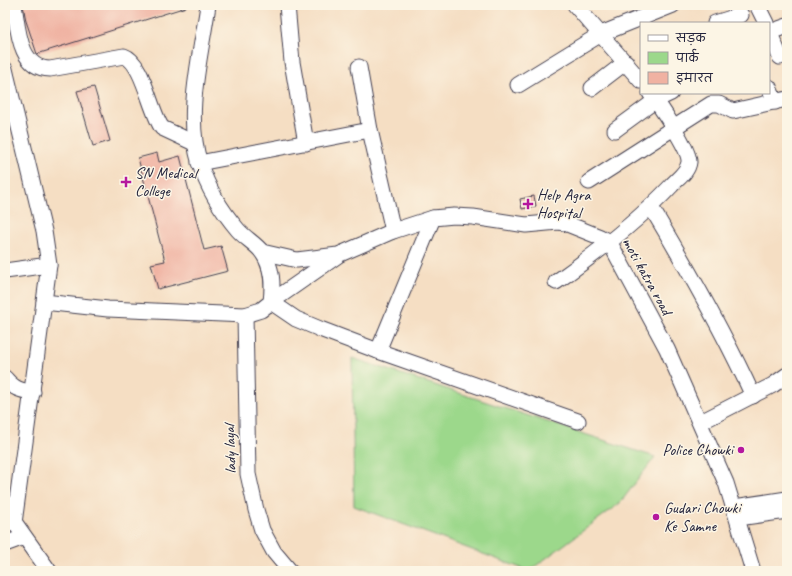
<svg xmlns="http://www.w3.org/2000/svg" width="792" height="576" viewBox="0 0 792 576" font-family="Caveat,'Playpen Sans Deva',sans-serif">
	<rect width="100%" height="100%" fill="#fcf5e5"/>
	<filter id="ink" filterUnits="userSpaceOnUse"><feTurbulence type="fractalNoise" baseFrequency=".025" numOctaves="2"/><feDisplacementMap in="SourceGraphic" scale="8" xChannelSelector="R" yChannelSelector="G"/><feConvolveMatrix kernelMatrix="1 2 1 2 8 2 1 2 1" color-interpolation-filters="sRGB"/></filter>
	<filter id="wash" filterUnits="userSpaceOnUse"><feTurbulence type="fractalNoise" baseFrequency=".012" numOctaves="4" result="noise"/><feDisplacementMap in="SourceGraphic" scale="16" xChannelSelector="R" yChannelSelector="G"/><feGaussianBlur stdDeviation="0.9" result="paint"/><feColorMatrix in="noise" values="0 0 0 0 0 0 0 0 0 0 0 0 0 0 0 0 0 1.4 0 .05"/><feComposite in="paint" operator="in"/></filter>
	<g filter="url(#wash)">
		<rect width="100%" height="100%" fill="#f5dec3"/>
		<!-- green -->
		<path fill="#9cd88b" stroke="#5f7d63" d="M352 358 655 457 620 503 529 571 354 506Z"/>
		<g id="blocks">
			<!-- building -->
			<g fill="#f0b2a2">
				<path d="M23 5H186V7L37 54 26 21Z"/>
				<path d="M94 87 110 141 93 146 77 91Z"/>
				<path d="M157 153 159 162 180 156 204 250 221 246 228 271 158 289 151 264 165 261 138 158Z"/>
				<path d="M534 196 536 206 522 209 520 199Z"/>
			</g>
		</g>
	</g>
	<g filter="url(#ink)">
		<use href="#blocks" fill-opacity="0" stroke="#423e4f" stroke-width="1"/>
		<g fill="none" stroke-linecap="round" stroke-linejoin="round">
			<defs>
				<g id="minor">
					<path d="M14 5C18 28 19 69 50 69L124 56C143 62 150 111 162 128L194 143"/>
					<path d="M287 5 292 62 306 143"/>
					<path d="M575 5 641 81"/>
					<path d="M757 5 766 23"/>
					<path d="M715 23 741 15"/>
					<path d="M769 31 780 57"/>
					<path d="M770 32 787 26"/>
					<path d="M359 67 370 130 393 231"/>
					<path d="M5 69 44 231 49 265 14 523"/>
					<path d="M518 85 601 34 673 5"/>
					<path d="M769 87 775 102"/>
					<path d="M592 88 626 62"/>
					<path d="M615 130 656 100 671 93"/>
					<path d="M199 163 370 130"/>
					<path d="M589 182 711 104H719L733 111 787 99"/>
					<path d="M651 207C688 269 723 330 753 396"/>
					<path d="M262 252 297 260 338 255 393 231 433 218 454 216 473 217 526 225 558 222 565 223 600 237 610 243 667 349 726 483 753 571"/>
					<path d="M337 256 271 302 296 319 320 329 378 351 578 421"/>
					<path d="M5 271 49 265"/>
					<path d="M556 282C597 253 636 223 671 186 677 179 688 172 689 162 690 150 659 104 650 93"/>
					<path d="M44 302 108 309 245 315 261 310 271 302C273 285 273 267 262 252 256 244 245 238 238 230 221 210 208 189 200 164 184 114 201 56 208 5"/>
					<path d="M245 315 248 474 256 510 262 530 274 552 290 571"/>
					<path d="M378 351 433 218"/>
					<path d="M5 378C13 388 20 391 33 392"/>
					<path d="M701 422 773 385 787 375"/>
					<path d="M734 507 787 499"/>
					<path d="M5 509 49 571"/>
					<path d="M738 518 787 511"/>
					<path d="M5 544 24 537"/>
				</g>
			</defs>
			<!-- minor casing -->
			<use href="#minor" stroke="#423e4f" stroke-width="17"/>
			<!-- minor -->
			<use href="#minor" stroke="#fff" stroke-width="15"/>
		</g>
	</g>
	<!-- markers -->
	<g fill="#b5179e" stroke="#fcf5e5" stroke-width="1.5">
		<path d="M124 176h4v4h4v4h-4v4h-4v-4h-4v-4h4z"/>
		<path d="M526 198h4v4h4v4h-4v4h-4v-4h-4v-4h4z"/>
		<circle cx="741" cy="450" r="4"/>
		<circle cx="656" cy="517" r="4"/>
	</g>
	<g text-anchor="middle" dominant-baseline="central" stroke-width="3" stroke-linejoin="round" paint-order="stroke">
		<!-- poi labels -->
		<g font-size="16" fill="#22223b" stroke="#fcf5e5" text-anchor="start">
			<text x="135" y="173">SN Medical<tspan x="135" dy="18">College</tspan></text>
			<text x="537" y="195">Help Agra<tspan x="537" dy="18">Hospital</tspan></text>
			<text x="733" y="450" text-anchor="end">Police Chowki</text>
			<text x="664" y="508">Gudari Chowki<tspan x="664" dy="18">Ke Samne</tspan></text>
		</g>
		<!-- street labels -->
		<g font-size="16" fill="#22223b" stroke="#fcf5e5">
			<text transform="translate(647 276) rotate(61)">moti katra road</text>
			<text transform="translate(230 449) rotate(-92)">lady layal</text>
		</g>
	</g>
	<!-- margin -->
	<rect width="792" height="576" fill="none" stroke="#fcf5e5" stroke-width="20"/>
	<!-- legend -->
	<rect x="640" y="22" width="130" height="72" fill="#fcf5e5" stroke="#a5a1a1"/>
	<rect x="648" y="35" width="20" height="6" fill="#ffffff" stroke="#a5a1a1"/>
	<text x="676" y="42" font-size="12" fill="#22223b">सड़क</text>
	<rect x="648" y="52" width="20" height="12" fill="#9cd88b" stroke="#a5a1a1"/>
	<text x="676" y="62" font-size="12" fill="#22223b">पार्क</text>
	<rect x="648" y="72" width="20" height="12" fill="#f0b2a2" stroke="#a5a1a1"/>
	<text x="676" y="82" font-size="12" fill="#22223b">इमारत</text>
</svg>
